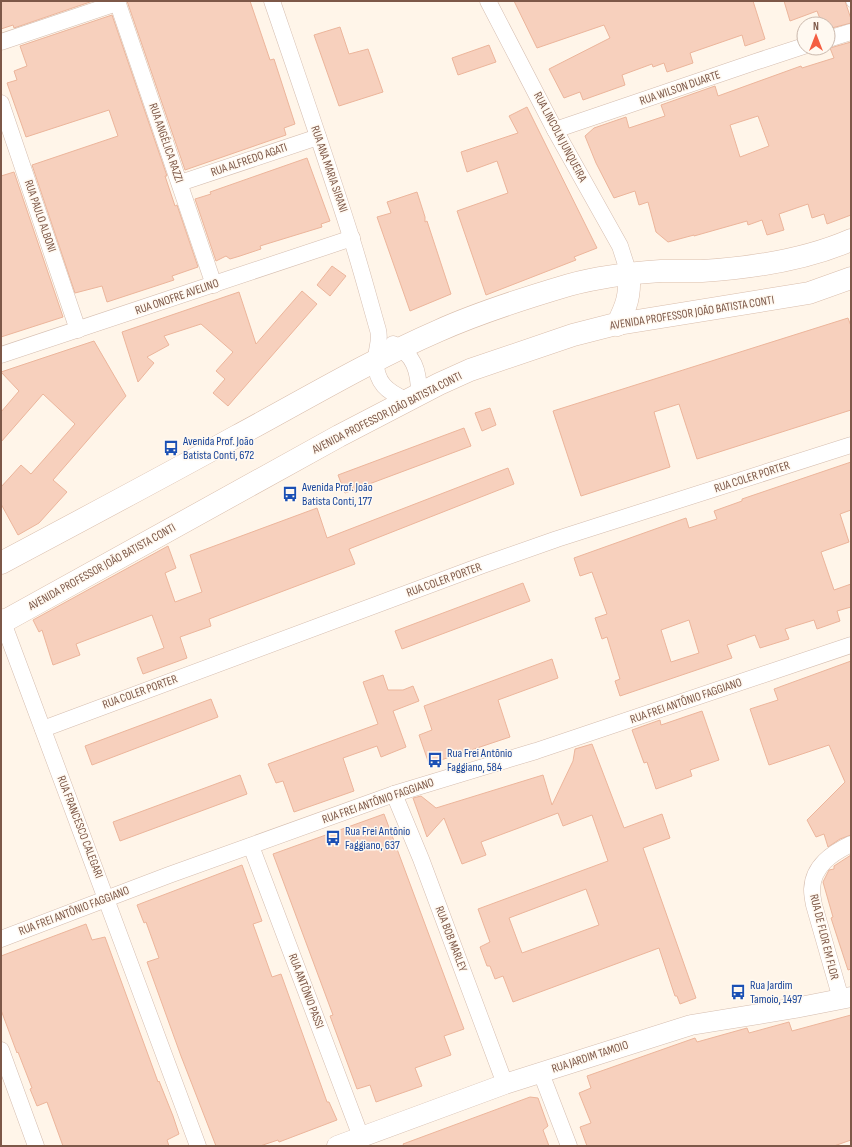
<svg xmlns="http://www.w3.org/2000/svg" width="852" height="1147" viewBox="0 0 852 1147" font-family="'Sofia Sans Condensed',sans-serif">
	<rect width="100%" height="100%" fill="#fff5e9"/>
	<!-- building -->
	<g fill="#f7d0bd" stroke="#ecb59b" fill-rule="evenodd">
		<path d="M1 1H93L14 28 13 25 1 29Z"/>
		<path d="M127 1H250L270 60 274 59 295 124 284 128 286 135 185 170Z"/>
		<path d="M514 1H753L765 39 745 46 742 35 690 53 693 63 667 72 664 63 653 67 652 64 622 75 625 85 583 100 580 92 564 98 549 69 610 38 604 25 537 48Z"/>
		<path d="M784 1H845L851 19V23L828 29V24H822L817 11 790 21Z"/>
		<path d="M112 15 167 176H165L175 206 177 205 198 267 172 276 174 280 107 302 102 286 75 293 32 165 118 136 109 110 26 137 7 83 17 80 14 71 27 66 20 46Z"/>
		<path d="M340 27 349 54 368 49 383 92 339 106 314 35Z"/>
		<path d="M851 42V215L827 224 824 214 812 218 808 204 779 214 784 230 767 235 762 220 748 225 747 221 694 236V235L668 242 656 232 648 202 639 205 635 191 614 198 596 163 585 136 594 128 626 117 629 128 665 116 661 105 715 86 718 96 801 66 802 68 834 58 830 48ZM758 116 769 146 740 157 730 125Z"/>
		<path d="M489 45 496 62 458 75 452 58Z"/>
		<path d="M527 107 597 248 574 257 576 260 486 295 457 211 508 193 497 161 467 172 461 152 518 133 509 116Z"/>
		<path d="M307 158 330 221 321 224 322 227 260 246 261 249 240 256 230 259 226 256 216 261 195 199 211 194 210 192Z"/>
		<path d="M14 172 63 317 1 337V176Z"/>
		<path d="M417 192 425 217V222L427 221 451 294 410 311 377 217 391 213 387 202Z"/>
		<path d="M332 266 346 276 330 296 317 285Z"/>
		<path d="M302 291 317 304 228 406 213 393 225 379 216 371 233 352 201 324 164 336 169 345 147 357 154 363 138 382 122 332 239 292 256 344Z"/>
		<path d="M848 318 851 326V410L697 459 679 404 654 412 670 467 581 496 553 411Z"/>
		<path d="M94 341 126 396 53 480 67 492 39 523 18 535 1 504V487L21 465 31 474 75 424 43 394 1 442V412L19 391 1 372Z"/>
		<path d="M490 408 496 425 482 431 475 413Z"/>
		<path d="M464 428 471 446 345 493 338 475Z"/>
		<path d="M851 462V510L840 514 849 542 821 552 834 590 851 584V607L837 611 840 621 817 629 814 620 785 629 789 639 760 648 755 635 727 645 732 658 620 696 615 681 620 679 607 637 602 639 595 618 607 614 592 572 580 576 574 558 686 518 689 528 717 519 714 511 742 501V499ZM689 620 699 653 671 662 661 630Z"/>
		<path d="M508 468 514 484 349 549 355 564 209 619 211 626 180 637 187 658 143 674 137 658 164 648 152 615 76 644 80 655 53 665 42 630 39 632 33 620 168 546 176 568 165 573 175 602 202 592 190 555 317 508 327 538Z"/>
		<path d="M523 583 530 601 402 649 395 631Z"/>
		<path d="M552 659 558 678 498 700 510 737 429 764 419 735 432 730 424 706Z"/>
		<path d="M851 661V835L840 839 828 847 824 834 816 837 807 820 845 782 829 745 769 765 750 709 778 700 774 689Z"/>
		<path d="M383 675 388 690H403L413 686 419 701 393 711 406 747 381 757 377 746 343 758 354 791 294 812 283 781 276 783 268 764 378 724 363 682Z"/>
		<path d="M211 699 218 717 92 765 85 746Z"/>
		<path d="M702 711 719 760 690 770 692 776 656 789 647 762 644 763 632 730 660 720 661 725Z"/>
		<path d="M592 744 624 828 662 814 670 838 643 848 696 998 680 1004 677 996H675L659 948 513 1002 503 976 495 979 490 966H487L480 947 490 942 478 909 608 861 592 815 563 826 558 813 516 829 481 842 486 855 462 864 444 818 427 837 413 798 421 796 436 808 543 775 552 805 573 761 575 749ZM586 889 599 925 522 953 509 918Z"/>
		<path d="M240 775 247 794 120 841 113 822Z"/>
		<path d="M384 814 464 1029 444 1036 451 1055 415 1068 422 1086 376 1102 370 1085 357 1089 330 1016 333 1015 273 854Z"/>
		<path d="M851 855V969L848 970 831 918 833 917 823 882 829 870 834 869V866Z"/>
		<path d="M242 865 262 921 253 924 272 977 281 974 327 1102H329L337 1120 279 1142 278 1140 260 1146H216L181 1056 147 962 159 958 146 922 144 923 137 905Z"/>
		<path d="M86 924 92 940 105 937 158 1082 159 1081 173 1116 179 1134 167 1140 169 1146H63L47 1102 37 1106 30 1089 32 1088 18 1052 17 1053 1 1010V956Z"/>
		<path d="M851 1015V1140L834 1146H587L580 1127 591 1123 579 1093 591 1088 587 1076 695 1038 697 1042 747 1028 749 1033 789 1022 792 1031Z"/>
		<path d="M530 1097 538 1098 548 1126 543 1130 549 1146H404L403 1144Z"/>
	</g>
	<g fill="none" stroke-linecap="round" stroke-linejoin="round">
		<defs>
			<path id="service" d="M850 1 851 3"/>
			<g id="minor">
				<path d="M117 1 214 285"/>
				<path d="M272 1C299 80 326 158 351 237 361 268 369 299 378 330 381 341 376 349 376 360 375 383 388 392 406 400"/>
				<path d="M488 1 555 130 620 246 629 274"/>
				<path d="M828 39 851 32"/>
				<path d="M1 42 117 3"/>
				<path d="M1 103 78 330"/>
				<path d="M555 130 755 62 804 46"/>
				<path d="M180 183 318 137"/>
				<path d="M393 344C414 354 419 371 419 394"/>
				<path d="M1 355 352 238"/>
				<path d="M1 617 198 1146"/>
				<path d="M43 729 483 565 557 539 851 445"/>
				<path d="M394 794 421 859 505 1084"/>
				<path d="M251 846 361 1137"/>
				<path d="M1 939 169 875 394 794 536 751 851 645"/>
				<path d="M841 999 814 905C813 900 812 894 812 889 813 866 832 853 851 844"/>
				<path d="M1 1050 36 1146"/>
				<path d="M541 1073 569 1146"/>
			</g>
			<path id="tertiary" d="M337 1146 505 1084 691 1025 795 1008 851 997"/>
			<g id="secondary">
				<path d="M617 325C627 305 630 296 629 274"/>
				<path d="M1 563C80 521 159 479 237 436 304 400 369 361 438 331 480 312 525 298 569 285 598 277 630 273 661 271 674 271 688 271 702 271 750 268 807 259 851 240"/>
				<path d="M1 623 339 436 439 384 470 370 573 335 612 325 809 293 851 278"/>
			</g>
		</defs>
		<!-- service casing -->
		<use href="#service" stroke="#d5bdaf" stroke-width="9"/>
		<!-- minor casing -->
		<use href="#minor" stroke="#d5bdaf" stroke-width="17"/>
		<!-- tertiary casing -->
		<use href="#tertiary" stroke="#d5bdaf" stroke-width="21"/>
		<!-- secondary casing -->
		<use href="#secondary" stroke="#d9bdab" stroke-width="23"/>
		<!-- service -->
		<use href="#service" stroke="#fff" stroke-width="8"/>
		<!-- minor -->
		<use href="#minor" stroke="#fff" stroke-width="16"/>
		<!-- tertiary -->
		<use href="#tertiary" stroke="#fff" stroke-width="20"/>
		<!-- secondary -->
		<use href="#secondary" stroke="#fff" stroke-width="22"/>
	</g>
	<!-- icons -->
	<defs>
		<symbol id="bus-bare" viewBox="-9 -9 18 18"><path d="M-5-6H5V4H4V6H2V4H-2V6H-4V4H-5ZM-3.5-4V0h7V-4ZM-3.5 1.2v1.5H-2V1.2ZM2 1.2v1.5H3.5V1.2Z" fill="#1a4fb4" stroke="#fff9f1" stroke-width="2.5" paint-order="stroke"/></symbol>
	</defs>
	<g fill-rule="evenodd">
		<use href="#bus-bare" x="160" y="437" width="22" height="22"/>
		<use href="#bus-bare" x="279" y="483" width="22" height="22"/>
		<use href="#bus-bare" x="424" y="749" width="22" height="22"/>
		<use href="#bus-bare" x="322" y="827" width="22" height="22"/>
		<use href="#bus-bare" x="727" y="981" width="22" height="22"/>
	</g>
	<g text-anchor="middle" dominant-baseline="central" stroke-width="3" stroke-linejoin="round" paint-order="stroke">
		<!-- street labels -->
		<g font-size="12" fill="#7d5848" stroke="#fff9f1">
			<text transform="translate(680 88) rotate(-19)">RUA WILSON DUARTE</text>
			<text transform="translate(560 137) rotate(62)">RUA LINCOLN JUNQUEIRA</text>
			<text transform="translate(166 143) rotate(71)">RUA ANGÉLICA RAZZI</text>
			<text transform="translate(249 160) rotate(-19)">RUA ALFREDO AGATI</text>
			<text transform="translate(329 169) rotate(71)">RUA ANA MARIA SIRANI</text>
			<text transform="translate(40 216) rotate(71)">RUA PAULO ALBONI</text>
			<text transform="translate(177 297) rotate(-19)">RUA ONOFRE AVELINO</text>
			<text transform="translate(692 313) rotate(-9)">AVENIDA PROFESSOR JOÃO BATISTA CONTI</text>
			<text transform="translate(387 413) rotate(-27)">AVENIDA PROFESSOR JOÃO BATISTA CONTI</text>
			<text transform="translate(752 477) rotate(-18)">RUA COLER PORTER</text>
			<text transform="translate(102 567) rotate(-29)">AVENIDA PROFESSOR JOÃO BATISTA CONTI</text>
			<text transform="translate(444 580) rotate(-20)">RUA COLER PORTER</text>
			<text transform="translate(140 692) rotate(-20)">RUA COLER PORTER</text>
			<text transform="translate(686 701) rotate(-19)">RUA FREI ANTÔNIO FAGGIANO</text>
			<text transform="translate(378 801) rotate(-19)">RUA FREI ANTÔNIO FAGGIANO</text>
			<text transform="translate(80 827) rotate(69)">RUA FRANCESCO CALEGARI</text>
			<text transform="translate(74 911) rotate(-21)">RUA FREI ANTÔNIO FAGGIANO</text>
			<text transform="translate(824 937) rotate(76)">RUA DE FLOR EM FLOR</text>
			<text transform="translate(451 939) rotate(69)">RUA BOB MARLEY</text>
			<text transform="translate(306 991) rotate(69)">RUA ANTÔNIO PASSI</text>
			<text transform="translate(590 1057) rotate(-18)">RUA JARDIM TAMOIO</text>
		</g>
		<!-- transit labels -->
		<g font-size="12" fill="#164399" stroke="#fff9f1" text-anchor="start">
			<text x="183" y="441">Avenida Prof. João<tspan x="183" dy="14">Batista Conti, 672</tspan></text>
			<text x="302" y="487">Avenida Prof. João<tspan x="302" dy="14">Batista Conti, 177</tspan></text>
			<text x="447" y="753">Rua Frei Antônio<tspan x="447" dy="14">Faggiano, 584</tspan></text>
			<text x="345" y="831">Rua Frei Antônio<tspan x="345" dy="14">Faggiano, 637</tspan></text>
			<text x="750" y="985">Rua Jardim<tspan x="750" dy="14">Tamoio, 1497</tspan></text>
		</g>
	</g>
	<!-- border -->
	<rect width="852" height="1147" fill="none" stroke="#7d5848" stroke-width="4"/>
	<!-- north arrow -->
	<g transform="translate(816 36)"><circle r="19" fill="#fff9f1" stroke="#cbb9ad"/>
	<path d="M0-3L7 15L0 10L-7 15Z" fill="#f45e42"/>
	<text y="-6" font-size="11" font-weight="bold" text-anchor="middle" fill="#7d5848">N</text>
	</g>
</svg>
